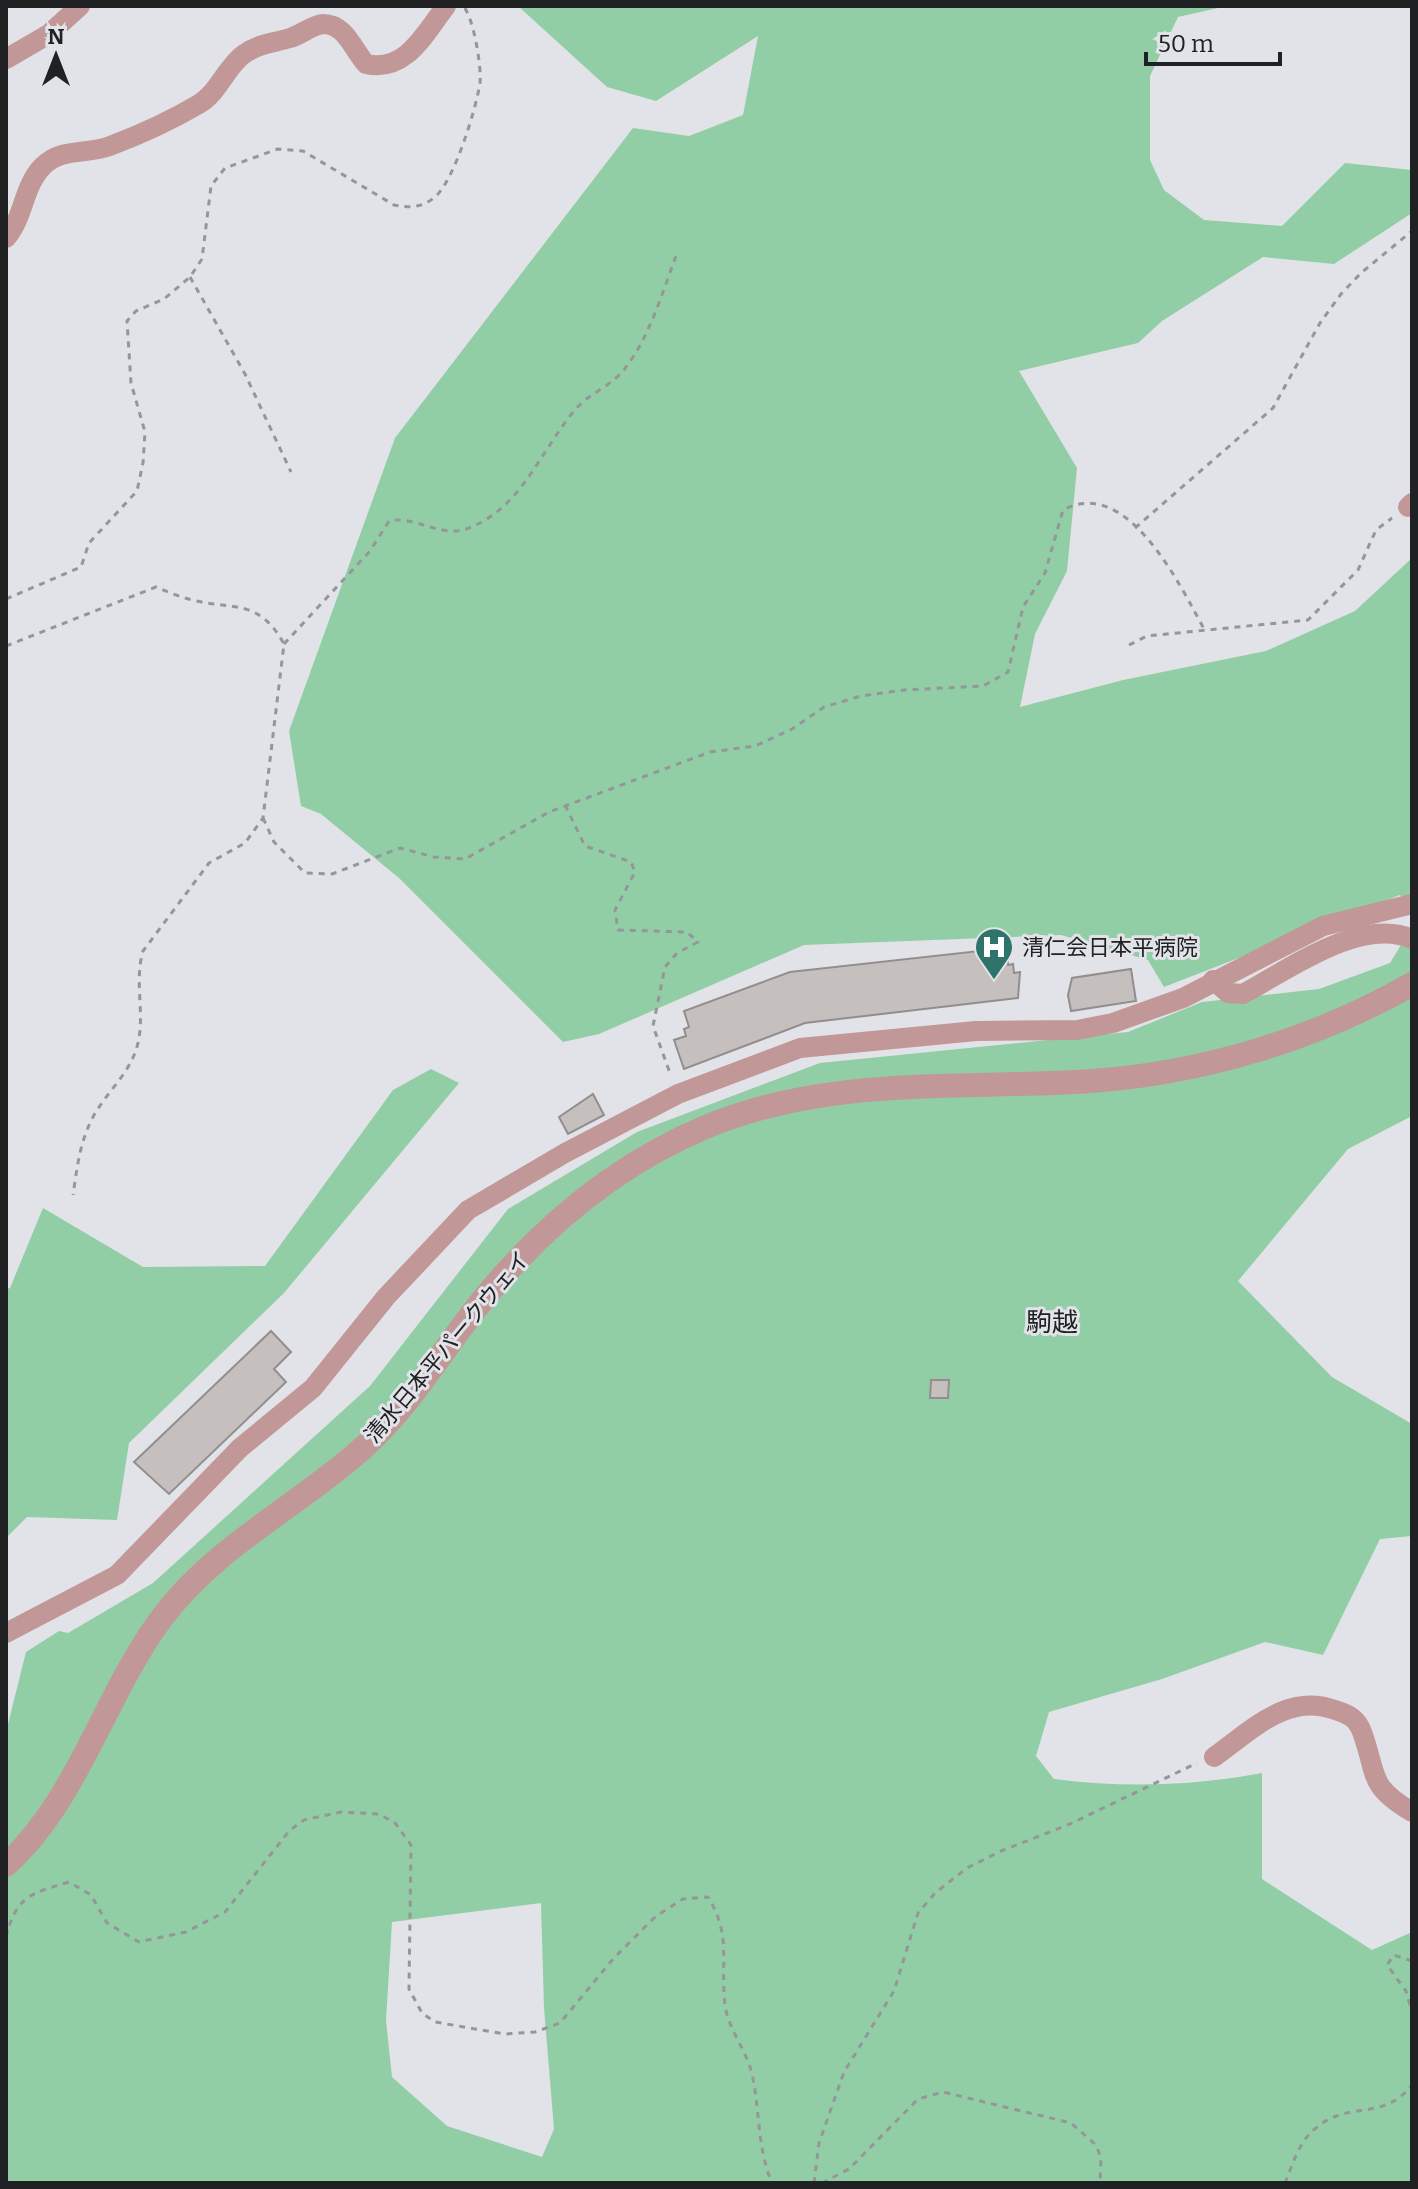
<svg xmlns="http://www.w3.org/2000/svg" width="1418" height="2189" viewBox="0 0 1418 2189" font-family="Bitter,'Noto Sans JP',serif">
	<rect width="100%" height="100%" fill="#e1e3e8"/>
	<!-- green -->
	<g fill="#92cea5" fill-rule="evenodd">
		<path d="M518 6H1227L1178 17 1150 76V160L1164 190 1204 220 1282 226 1345 163 1412 170V213L1334 264 1263 257 1162 321 1138 343 1019 371 1077 468 1067 571 1035 634 1020 707 1123 680 1266 651 1355 611 1412 558V909L1400 895 1164 987 1148 960 1061 935 804 945 599 1034 563 1042 399 878 321 814 301 806 289 731 395 438 633 128 689 136 743 115 758 36 656 101 607 87Z"/>
		<path d="M1412 927V1116L1348 1149 1238 1281 1332 1377 1412 1424V1536L1380 1539 1323 1655 1265 1642 1162 1679 1049 1712 1036 1756 1054 1779C1125 1788 1193 1786 1262 1773V1879L1372 1950 1412 1932V2183H6V1732L26 1652 59 1631 68 1633 153 1583 370 1386 508 1209 637 1132 820 1063 1128 1032 1202 1002 1319 989 1390 963ZM541 1903 544 2008 554 2129 542 2157 447 2126 392 2077 386 2020 392 1922Z"/>
		<path d="M431 1069 459 1083 284 1293 129 1443 117 1520 27 1517 6 1538V1289L10 1288 43 1208 143 1267 265 1266 393 1090Z"/>
	</g>
	<!-- building -->
	<g fill="#c5bfbe" stroke="#938e8d" stroke-width="2">
		<path d="M1006 948 1008 965 1013 964 1014 973 1020 972 1018 998 805 1023 684 1069 674 1040 686 1036 684 1029 689 1027 684 1011 790 972Z"/>
		<path d="M1131 969 1136 1001 1071 1011 1068 995 1072 978Z"/>
		<path d="M593 1094 604 1115 568 1134 559 1117Z"/>
		<path d="M271 1331 291 1352 274 1369 286 1382 169 1494 134 1462Z"/>
		<path d="M931 1380H949L948 1398H930Z"/>
	</g>
	<g fill="none" stroke-linecap="round" stroke-linejoin="round">
		<!-- path -->
		<g stroke="#95969a" stroke-width="3" stroke-dasharray="6 6" stroke-linecap="butt">
			<path d="M190 277 245 374 291 472"/>
			<path d="M1135 528 1273 408 1320 323 1341 294 1361 273 1412 231"/>
			<path d="M6 599 81 567 89 543 137 491 143 463 145 432 131 383 127 321 136 311 164 299 190 277 202 259 211 186 225 168 278 149 303 151 394 205C409 208 422 208 435 197 454 181 476 109 480 83 482 68 473 15 463 6"/>
			<path d="M284 644 370 551 389 521C414 515 441 538 466 529 521 510 540 451 575 410 589 393 614 385 626 367 650 336 662 293 676 256"/>
			<path d="M1129 645 1147 636 1308 620 1358 570 1376 530 1392 518"/>
			<path d="M6 646 156 587C168 592 180 597 192 600 232 610 259 598 284 644L263 818 245 843 209 863 143 951C134 981 145 1013 138 1043 131 1073 107 1091 93 1117 80 1141 77 1168 73 1195"/>
			<path d="M565 805 585 846 631 862 635 872 615 910 618 930 687 932 698 942 677 953 665 967 653 1026 671 1076"/>
			<path d="M263 818 274 842 305 873 332 874 400 848 434 857 465 859 549 812 710 752 755 746 792 729 824 707 861 696 904 690 983 686 1008 672 1023 607 1045 573 1063 510C1127 475 1180 585 1204 629"/>
			<path d="M6 1937C17 1895 30 1894 69 1882L91 1895 107 1923 139 1942 186 1932 225 1912 290 1830 304 1820 341 1812 379 1814 395 1823 411 1845 409 1989 422 2013 435 2022 505 2034 535 2032 560 2023 613 1959 656 1916 683 1899 708 1897C732 1935 720 1963 725 2005 728 2029 746 2049 752 2074 760 2110 757 2148 772 2183"/>
			<path d="M1412 1961 1394 1955 1387 1965 1406 1991 1412 2012"/>
			<path d="M814 2183 819 2143 844 2072 894 1991 918 1913 935 1893 967 1868 1001 1851 1070 1824 1197 1763"/>
			<path d="M822 2183 849 2169 918 2099 943 2092 1071 2123 1095 2144 1101 2157 1100 2183"/>
			<path d="M1285 2183C1293 2164 1299 2141 1316 2128 1348 2100 1383 2122 1412 2085"/>
		</g>
		<!-- minor -->
		<g stroke="#c29797" stroke-width="20">
			<path d="M6 59 49 34 80 6"/>
			<path d="M6 238C24 218 23 187 42 167 61 147 86 155 110 146 139 135 172 120 199 104 219 92 226 67 244 54 258 44 273 43 290 38 301 35 312 25 323 24 346 24 353 50 366 64 406 73 425 33 446 6"/>
			<path d="M1408 507 1412 503"/>
			<path d="M1213 980 1228 993 1243 994C1288 970 1361 916 1412 939"/>
			<path d="M6 1633 117 1575 240 1448 313 1388 386 1297 468 1210 565 1153 678 1094 800 1048 976 1031 1077 1030 1113 1023 1183 998 1323 926 1412 904"/>
			<path d="M1214 1757C1251 1731 1287 1692 1335 1710 1348 1714 1357 1718 1362 1732 1378 1776 1367 1785 1412 1812"/>
		</g>
		<!-- tertiary -->
		<path stroke="#c29797" stroke-width="24" d="M6 1865C79 1798 103 1698 161 1619 214 1547 297 1507 363 1448 412 1404 444 1347 485 1297 546 1223 619 1163 708 1126 833 1075 961 1090 1092 1081 1203 1073 1316 1039 1412 984"/>
	</g>
	<!-- icons -->
	<defs>
		<symbol id="hospital-pin" viewBox="-11 -11 22 30"><path d="M0 17L-7.5 6A9.5 9.5 0 1 1 7.5 6Z" fill="#2e746a" stroke="#e1e3e8"/><path d="M-5-5h3v3.5h4V-5h3V5h-3V1.5h-4V5h-3Z" fill="#fff"/></symbol>
	</defs>
	<g fill-rule="evenodd">
		<use href="#hospital-pin" x="972" y="925" width="44" height="60"/>
	</g>
	<g text-anchor="middle" dominant-baseline="central" stroke-width="6" stroke-linejoin="round" paint-order="stroke">
		<!-- poi labels -->
		<g font-size="22" fill="#202123" stroke="#e1e3e8" text-anchor="start">
			<text x="1022" y="947">清仁会日本平病院</text>
		</g>
		<!-- street labels -->
		<g font-size="22" fill="#202123" stroke="#e1e3e8">
			<text transform="translate(447 1347) rotate(-50)">清水日本平パークウェイ</text>
		</g>
		<!-- quarter labels -->
		<g font-size="26" fill="#202123" stroke="#e1e3e8">
			<text x="1052" y="1322">駒越</text>
		</g>
	</g>
	<!-- border -->
	<rect width="1418" height="2189" fill="none" stroke="#202123" stroke-width="16"/>
	<!-- north arrow -->
	<g transform="translate(56 56)" stroke="#e1e3e8" stroke-width="6" paint-order="stroke">
	<path d="M0-6L14 30L0 20L-14 30Z" fill="#202123"/>
	<text y="-12" font-size="22" font-weight="bold" text-anchor="middle" fill="#202123">N</text>
	</g>
	<!-- scale -->
	<path d="M1146 52v12h134v-12" fill="none" stroke="#202123" stroke-width="4"/>
	<text x="1158" y="52" font-size="24" fill="#202123" stroke="#e1e3e8" stroke-width="6" paint-order="stroke">50 m</text>
</svg>
